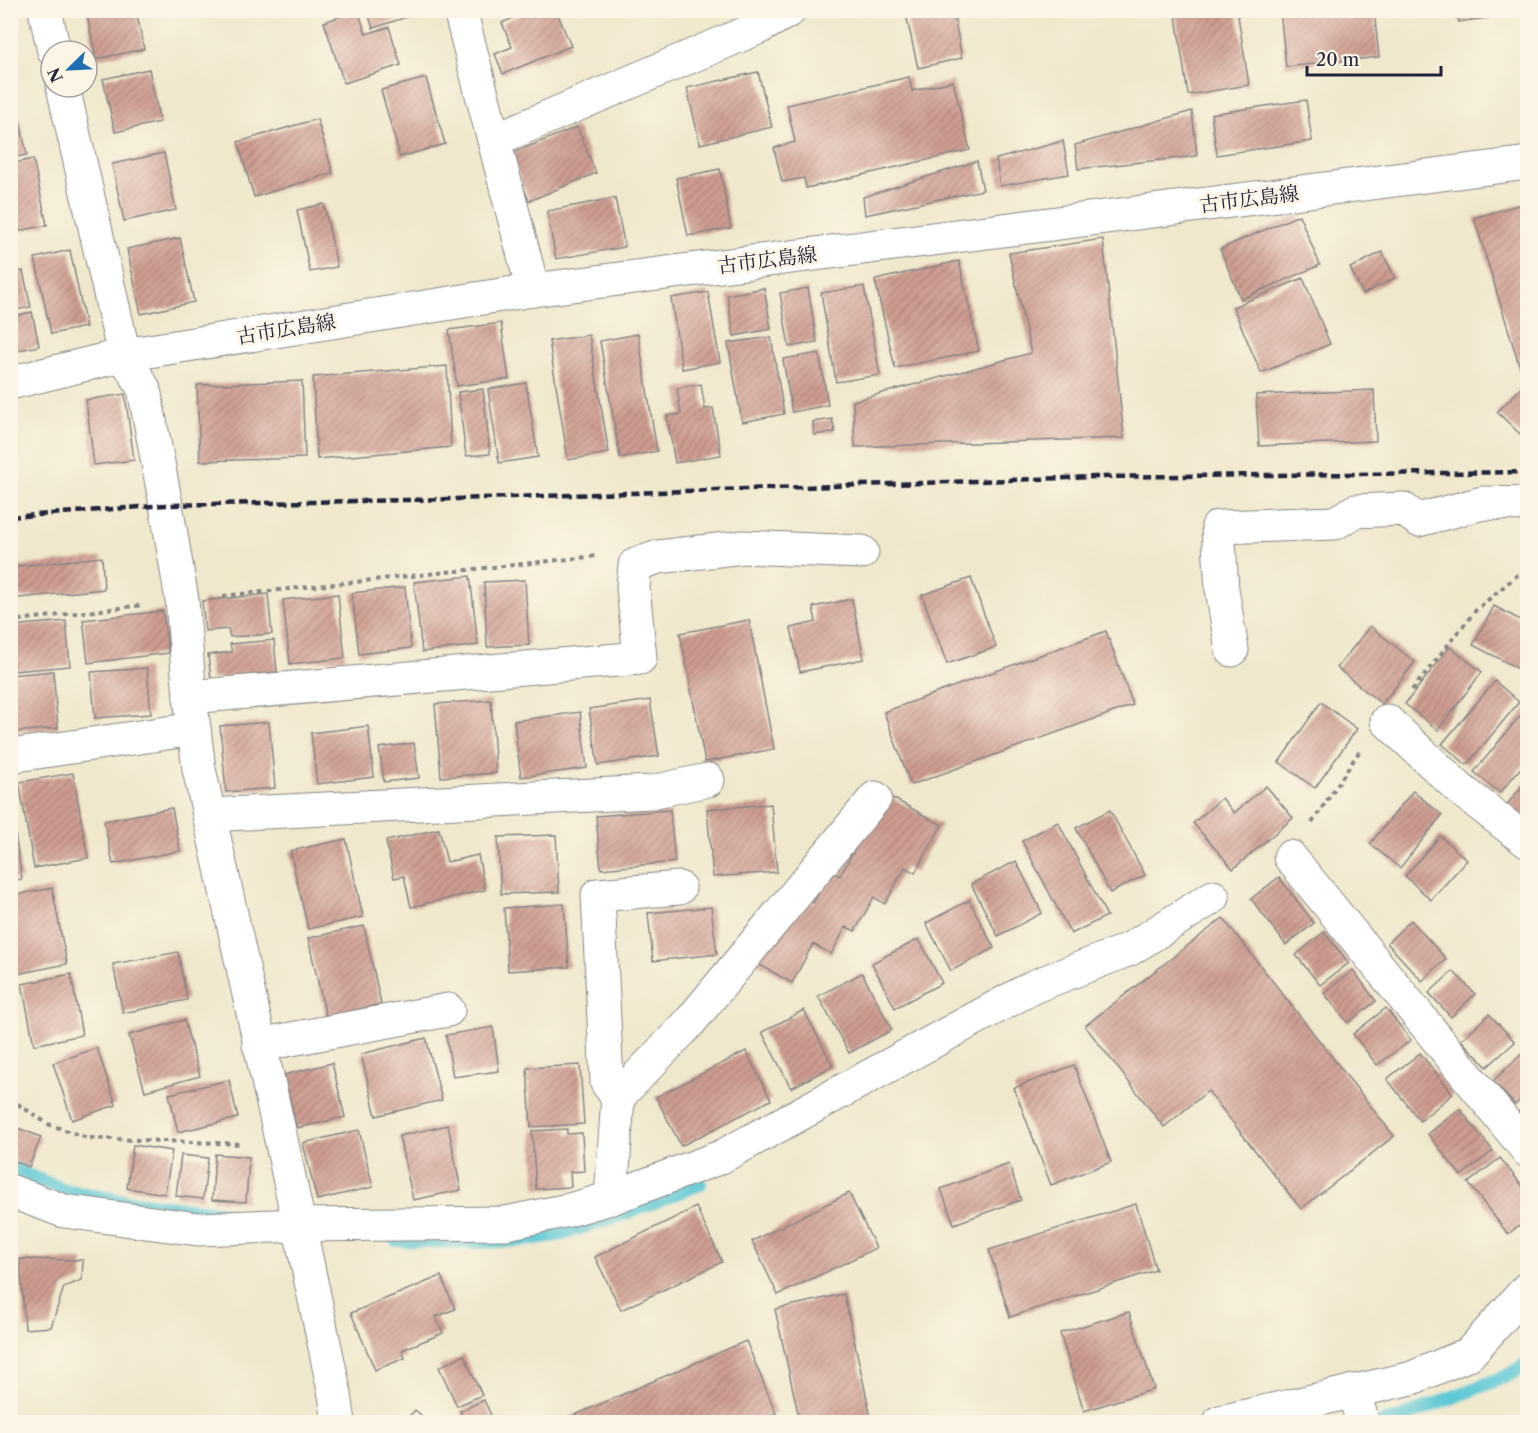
<svg xmlns="http://www.w3.org/2000/svg" width="1538" height="1433" viewBox="0 0 1538 1433" font-family="'Libre Caslon Text','Noto Serif JP',serif">
	<defs>
		<pattern id="building-hatch" width="6" height="6" patternUnits="userSpaceOnUse" patternTransform="scale(1.5)"><rect width="6" height="6" fill="#cf9d91"/><path d="M-1 1l2-2M0 6l6-6M5 7l2-2" fill="none" stroke="#a88078"/></pattern>
	</defs>
	<rect width="100%" height="100%" fill="#fcf5e5"/>
	<filter id="ink" filterUnits="userSpaceOnUse"><feTurbulence type="fractalNoise" baseFrequency=".0167" numOctaves="2"/><feDisplacementMap in="SourceGraphic" scale="12" xChannelSelector="R" yChannelSelector="G"/><feConvolveMatrix kernelMatrix="1 2 1 2 8 2 1 2 1" color-interpolation-filters="sRGB"/></filter>
	<filter id="wash" filterUnits="userSpaceOnUse"><feTurbulence type="fractalNoise" baseFrequency=".008" numOctaves="4" result="noise"/><feDisplacementMap in="SourceGraphic" scale="24" xChannelSelector="R" yChannelSelector="G"/><feGaussianBlur stdDeviation="1.35" result="paint"/><feColorMatrix in="noise" values="0 0 0 0 0 0 0 0 0 0 0 0 0 0 0 0 0 1.4 0 .05"/><feComposite in="paint" operator="in"/></filter>
	<g filter="url(#wash)">
		<rect width="100%" height="100%" fill="#efe8cc"/>
		<g fill="none" stroke-linecap="round" stroke-linejoin="round">
			<!-- stream -->
			<g stroke="#5cc8d5" stroke-width="14">
				<path d="M10 1168 65 1190 117 1200 224 1213"/>
				<path d="M396 1240 471 1242 523 1240 561 1234 626 1213 700 1184"/>
				<path d="M1384 1422 1398 1419 1509 1375 1528 1363"/>
			</g>
		</g>
		<g id="blocks">
			<!-- building -->
			<g fill="url(#building-hatch)">
				<path d="M86 10H136L144 49 96 59Z"/>
				<path d="M367 10H425V11L373 28Z"/>
				<path d="M531 10H556L571 46 503 74 495 54 512 47 502 23Z"/>
				<path d="M905 10H953L962 58 918 68Z"/>
				<path d="M1175 10H1237L1249 85 1188 95Z"/>
				<path d="M1280 10H1374L1379 57 1286 67Z"/>
				<path d="M1457 10H1528V12L1459 22Z"/>
				<path d="M358 11 366 34 389 27 401 65 344 83 324 22Z"/>
				<path d="M149 69 160 122 115 132 103 79Z"/>
				<path d="M758 72 772 127 700 144 687 88Z"/>
				<path d="M909 77 912 91 953 81 970 150 806 188 804 178 782 182 774 148 795 142 787 105Z"/>
				<path d="M426 78 445 144 400 157 381 90Z"/>
				<path d="M1306 100 1312 141 1217 155 1211 114Z"/>
				<path d="M16 102 27 155 10 158V103Z"/>
				<path d="M1192 111 1197 156 1078 169 1075 145Z"/>
				<path d="M317 119 333 173 254 197 238 142Z"/>
				<path d="M577 127 596 173 529 201 510 154Z"/>
				<path d="M1063 141 1069 174 1000 186 996 159Z"/>
				<path d="M164 153 176 210 124 221 112 164Z"/>
				<path d="M33 159 47 225 10 233V164Z"/>
				<path d="M977 161 983 190 865 215 863 197Z"/>
				<path d="M720 169 731 228 688 236 676 178Z"/>
				<path d="M615 198 625 247 556 259 547 211Z"/>
				<path d="M1528 202V427L1520 434 1497 412 1525 384 1474 218Z"/>
				<path d="M324 204 337 267 310 272 297 210Z"/>
				<path d="M1299 215 1320 265 1241 299 1220 249Z"/>
				<path d="M180 238 194 302 141 314 127 249Z"/>
				<path d="M1103 239 1124 438 855 447 853 401 1031 353 1009 253Z"/>
				<path d="M70 250 86 327 51 334 35 258Z"/>
				<path d="M1382 252 1395 278 1363 294 1350 268Z"/>
				<path d="M959 261 979 351 895 368 875 280Z"/>
				<path d="M23 271 31 307 10 311V274Z"/>
				<path d="M1303 278 1330 344 1261 373 1233 307Z"/>
				<path d="M864 286 880 375 836 382 821 293Z"/>
				<path d="M764 288 771 329 734 336 727 295Z"/>
				<path d="M808 288 817 342 789 347 780 293Z"/>
				<path d="M708 292 720 362 682 369 671 298Z"/>
				<path d="M32 312 39 346 10 352V317Z"/>
				<path d="M501 323 509 379 457 386 449 330Z"/>
				<path d="M638 334 657 451 620 458 600 341Z"/>
				<path d="M589 335 609 453 568 460 549 341Z"/>
				<path d="M771 337 784 414 742 422 728 343Z"/>
				<path d="M819 353 828 405 792 412 783 359Z"/>
				<path d="M447 366 451 447 317 459 313 377Z"/>
				<path d="M302 381 305 458 200 461 197 385Z"/>
				<path d="M526 383 538 457 499 463 488 389Z"/>
				<path d="M701 384 705 409 713 408 721 455 675 463 667 416 681 414 677 388Z"/>
				<path d="M483 389 490 454 466 456 458 392Z"/>
				<path d="M1374 390 1376 441 1259 446 1256 395Z"/>
				<path d="M125 394 134 460 94 465 86 400Z"/>
				<path d="M832 419 835 432 814 435 813 422Z"/>
				<path d="M102 557 104 589 10 599V567Z"/>
				<path d="M470 576 478 645 422 652 414 582Z"/>
				<path d="M971 578 996 647 947 664 922 595Z"/>
				<path d="M525 580 529 645 487 647 484 582Z"/>
				<path d="M405 587 411 648 359 654 352 593Z"/>
				<path d="M268 594 272 634 230 637 228 629 205 631 202 601Z"/>
				<path d="M338 594 345 658 290 664 283 600Z"/>
				<path d="M852 599 864 659 800 672 791 628 816 622 813 607Z"/>
				<path d="M1494 606 1528 624V659L1521 670 1473 645Z"/>
				<path d="M163 611 168 653 88 663 83 620Z"/>
				<path d="M749 620 774 749 705 762 680 633Z"/>
				<path d="M66 621 70 666 14 671 11 626Z"/>
				<path d="M1370 626 1415 662 1382 704 1337 668Z"/>
				<path d="M1106 631 1133 705 911 785 884 712Z"/>
				<path d="M274 640 277 672 211 679 208 655 232 652 230 644Z"/>
				<path d="M1450 647 1482 672 1438 730 1405 704Z"/>
				<path d="M147 668 151 714 95 718 91 672Z"/>
				<path d="M53 671 58 728 13 732 10 701V675Z"/>
				<path d="M1495 681 1519 702 1467 765 1442 744Z"/>
				<path d="M491 700 496 773 441 777 435 704Z"/>
				<path d="M650 700 659 756 598 765 589 709Z"/>
				<path d="M1321 702 1357 729 1315 788 1279 762Z"/>
				<path d="M1528 706V759L1500 793 1474 772Z"/>
				<path d="M580 712 587 768 521 777 514 721Z"/>
				<path d="M269 722 275 788 226 792 220 726Z"/>
				<path d="M368 726 374 777 317 784 311 733Z"/>
				<path d="M414 743 419 778 384 782 379 748Z"/>
				<path d="M73 773 88 858 34 868 19 782Z"/>
				<path d="M1528 778V821L1505 807Z"/>
				<path d="M1266 786 1293 818 1233 869 1193 823 1222 798 1234 813Z"/>
				<path d="M1413 791 1442 815 1400 868 1370 844Z"/>
				<path d="M885 794 942 825 915 873 905 867 885 904 874 897 855 931 846 927 831 954 813 944 792 983 753 961 804 898 813 903 831 871 840 876Z"/>
				<path d="M771 804 777 872 713 877 707 809Z"/>
				<path d="M172 808 180 851 113 864 104 821Z"/>
				<path d="M670 810 675 862 601 869 596 816Z"/>
				<path d="M1110 810 1145 875 1110 893 1076 828Z"/>
				<path d="M10 814H12L22 879 10 881Z"/>
				<path d="M1058 822 1107 916 1071 934 1022 841Z"/>
				<path d="M439 829 447 862 478 855 485 890 411 907 404 876 394 878 386 841Z"/>
				<path d="M556 835 559 892 501 894 498 837Z"/>
				<path d="M1440 836 1467 860 1431 900 1405 876Z"/>
				<path d="M346 839 363 917 308 929 290 851Z"/>
				<path d="M1016 861 1042 913 998 936 971 884Z"/>
				<path d="M1279 877 1314 923 1286 945 1251 899Z"/>
				<path d="M52 888 67 964 16 974 10 945V896Z"/>
				<path d="M969 900 994 948 951 971 926 923Z"/>
				<path d="M564 904 569 967 508 971 504 908Z"/>
				<path d="M711 907 717 954 653 961 648 913Z"/>
				<path d="M1223 918 1394 1136 1301 1209 1208 1091 1164 1127 1085 1026Z"/>
				<path d="M1411 920 1446 959 1422 981 1387 943Z"/>
				<path d="M364 926 381 1004 326 1017 308 938Z"/>
				<path d="M1324 932 1349 963 1320 985 1296 955Z"/>
				<path d="M919 939 942 983 895 1008 872 963Z"/>
				<path d="M178 952 187 1000 123 1013 113 964Z"/>
				<path d="M1353 970 1376 1001 1348 1023 1324 993Z"/>
				<path d="M1453 971 1475 994 1451 1017 1429 993Z"/>
				<path d="M862 973 892 1030 849 1053 818 996Z"/>
				<path d="M71 974 82 1035 34 1045 22 984Z"/>
				<path d="M1386 1008 1411 1040 1377 1065 1353 1034Z"/>
				<path d="M804 1010 833 1066 791 1088 762 1032Z"/>
				<path d="M1489 1014 1515 1042 1487 1067 1461 1040Z"/>
				<path d="M184 1020 200 1076 145 1091 129 1035Z"/>
				<path d="M493 1027 499 1071 453 1077 446 1035Z"/>
				<path d="M426 1038 442 1100 376 1116 361 1054Z"/>
				<path d="M97 1048 116 1105 72 1120 53 1063Z"/>
				<path d="M746 1051 771 1100 681 1146 656 1097Z"/>
				<path d="M1420 1053 1453 1094 1420 1121 1387 1079Z"/>
				<path d="M1523 1053 1528 1058V1094L1515 1105 1493 1081Z"/>
				<path d="M332 1063 345 1117 297 1128 284 1075Z"/>
				<path d="M580 1065 584 1124 531 1127 527 1068Z"/>
				<path d="M1074 1065 1111 1162 1051 1185 1014 1088Z"/>
				<path d="M229 1080 238 1118 178 1132 169 1094Z"/>
				<path d="M1528 1104V1121L1519 1112Z"/>
				<path d="M1460 1109 1493 1151 1461 1176 1428 1134Z"/>
				<path d="M10 1125 41 1137 29 1167 10 1159Z"/>
				<path d="M448 1125 461 1190 413 1200 399 1136Z"/>
				<path d="M567 1129V1134L582 1133 584 1171 570 1172 571 1187 536 1189 532 1131Z"/>
				<path d="M359 1130 373 1187 317 1200 303 1143Z"/>
				<path d="M133 1145 172 1151 165 1194 127 1188Z"/>
				<path d="M215 1154 249 1157 246 1202 212 1200Z"/>
				<path d="M181 1155 208 1158 203 1199 176 1196Z"/>
				<path d="M1500 1158 1528 1193V1219L1508 1234 1468 1183Z"/>
				<path d="M1009 1164 1021 1200 954 1224 941 1189Z"/>
				<path d="M849 1193 876 1248 778 1295 752 1241Z"/>
				<path d="M1136 1204 1156 1270 1010 1317 989 1250Z"/>
				<path d="M696 1207 722 1262 621 1310 595 1257Z"/>
				<path d="M20 1259 83 1260 82 1280 64 1287 51 1327 25 1329Z"/>
				<path d="M441 1276 455 1309 436 1317 443 1333 402 1350 405 1358 375 1370 351 1313Z"/>
				<path d="M844 1294 872 1422H800L775 1309Z"/>
				<path d="M1129 1312 1154 1389 1084 1411 1060 1333Z"/>
				<path d="M746 1341 776 1413 754 1422H559Z"/>
				<path d="M464 1355 482 1395 457 1406 439 1367Z"/>
				<path d="M484 1400 494 1422H465L460 1411Z"/>
				<path d="M415 1410 429 1422H404Z"/>
			</g>
		</g>
	</g>
	<g filter="url(#ink)">
		<use href="#blocks" fill-opacity="0" stroke="#888584" stroke-width="1.5"/>
		<g fill="none" stroke-linecap="round" stroke-linejoin="round">
			<defs>
				<g id="minor">
					<path d="M45 10 54 51"/>
					<path d="M460 10 533 290"/>
					<path d="M63 87 124 355 144 389 166 505 182 600 190 697 199 769 282 1144 335 1395 339 1422"/>
					<path d="M494 140 760 27 790 10"/>
					<path d="M1232 650 1222 589 1218 527 1335 523 1355 511 1403 509 1418 520 1483 503 1528 504"/>
					<path d="M190 697 640 658 633 587 635 565 658 557 743 547 862 552"/>
					<path d="M1387 721 1461 790 1528 842"/>
					<path d="M10 756 194 729"/>
					<path d="M209 815 651 792 708 780"/>
					<path d="M1290 857 1528 1151"/>
					<path d="M259 1045 448 1010"/>
					<path d="M618 1097 689 1023 875 798"/>
					<path d="M10 1191 64 1211 198 1229 299 1225 506 1223 569 1210 611 1198 721 1157 1035 986 1130 949 1213 897"/>
					<path d="M611 1198 618 1097 607 1083 598 895 679 888"/>
					<path d="M1353 1391 1363 1422"/>
					<path d="M1220 1422 1412 1378 1469 1354 1528 1288"/>
				</g>
				<path id="major" d="M10 383 124 355 533 290 1528 163"/>
			</defs>
			<!-- minor casing -->
			<use href="#minor" stroke="#888584" stroke-width="35"/>
			<!-- major casing -->
			<use href="#major" stroke="#888584" stroke-width="35"/>
			<!-- path -->
			<g stroke="#888584" stroke-width="4" stroke-dasharray="4.5 4.5" stroke-linecap="butt">
				<path d="M223 596 597 556"/>
				<path d="M10 621 144 605"/>
				<path d="M1412 690 1476 610 1528 566"/>
				<path d="M1312 823 1361 749"/>
				<path d="M10 1099 48 1124 87 1138 243 1144"/>
			</g>
			<!-- minor -->
			<use href="#minor" stroke="#fff" stroke-width="33"/>
			<!-- major -->
			<use href="#major" stroke="#fff" stroke-width="33"/>
			<!-- rail -->
			<path stroke="#22223b" stroke-width="4.5" stroke-dasharray="9 4.5" stroke-linecap="butt" d="M10 517 166 505 454 499 1095 477 1528 472"/>
		</g>
	</g>
	<g text-anchor="middle" dominant-baseline="central" stroke-width="6" stroke-linejoin="round" paint-order="stroke">
		<!-- street labels -->
		<g font-size="20" fill="#22223b" stroke="#fcf5e5">
			<text transform="translate(1249 199) rotate(-7)">古市広島線</text>
			<text transform="translate(767 260) rotate(-7)">古市広島線</text>
			<text transform="translate(286 329) rotate(-9)">古市広島線</text>
		</g>
	</g>
	<!-- margin -->
	<rect width="1538" height="1433" fill="none" stroke="#fcf5e5" stroke-width="36"/>
	<!-- north arrow -->
	<g transform="translate(69 69) rotate(246)"><circle r="28" fill="#fcf5e5" stroke="#a5a1a1" stroke-width="1.5"/>
	<path d="M0-4.5L10 22L0 15L-10 22Z" fill="#1f6fb2"/>
	<text y="-9" font-size="16" font-weight="bold" text-anchor="middle" fill="#22223b">N</text>
	</g>
	<!-- scale -->
	<path d="M1307 66v9h134v-9" fill="none" stroke="#22223b" stroke-width="3"/>
	<text x="1316" y="66" font-size="18" fill="#22223b" stroke="#fcf5e5" stroke-width="4.5" paint-order="stroke">20 m</text>
</svg>
